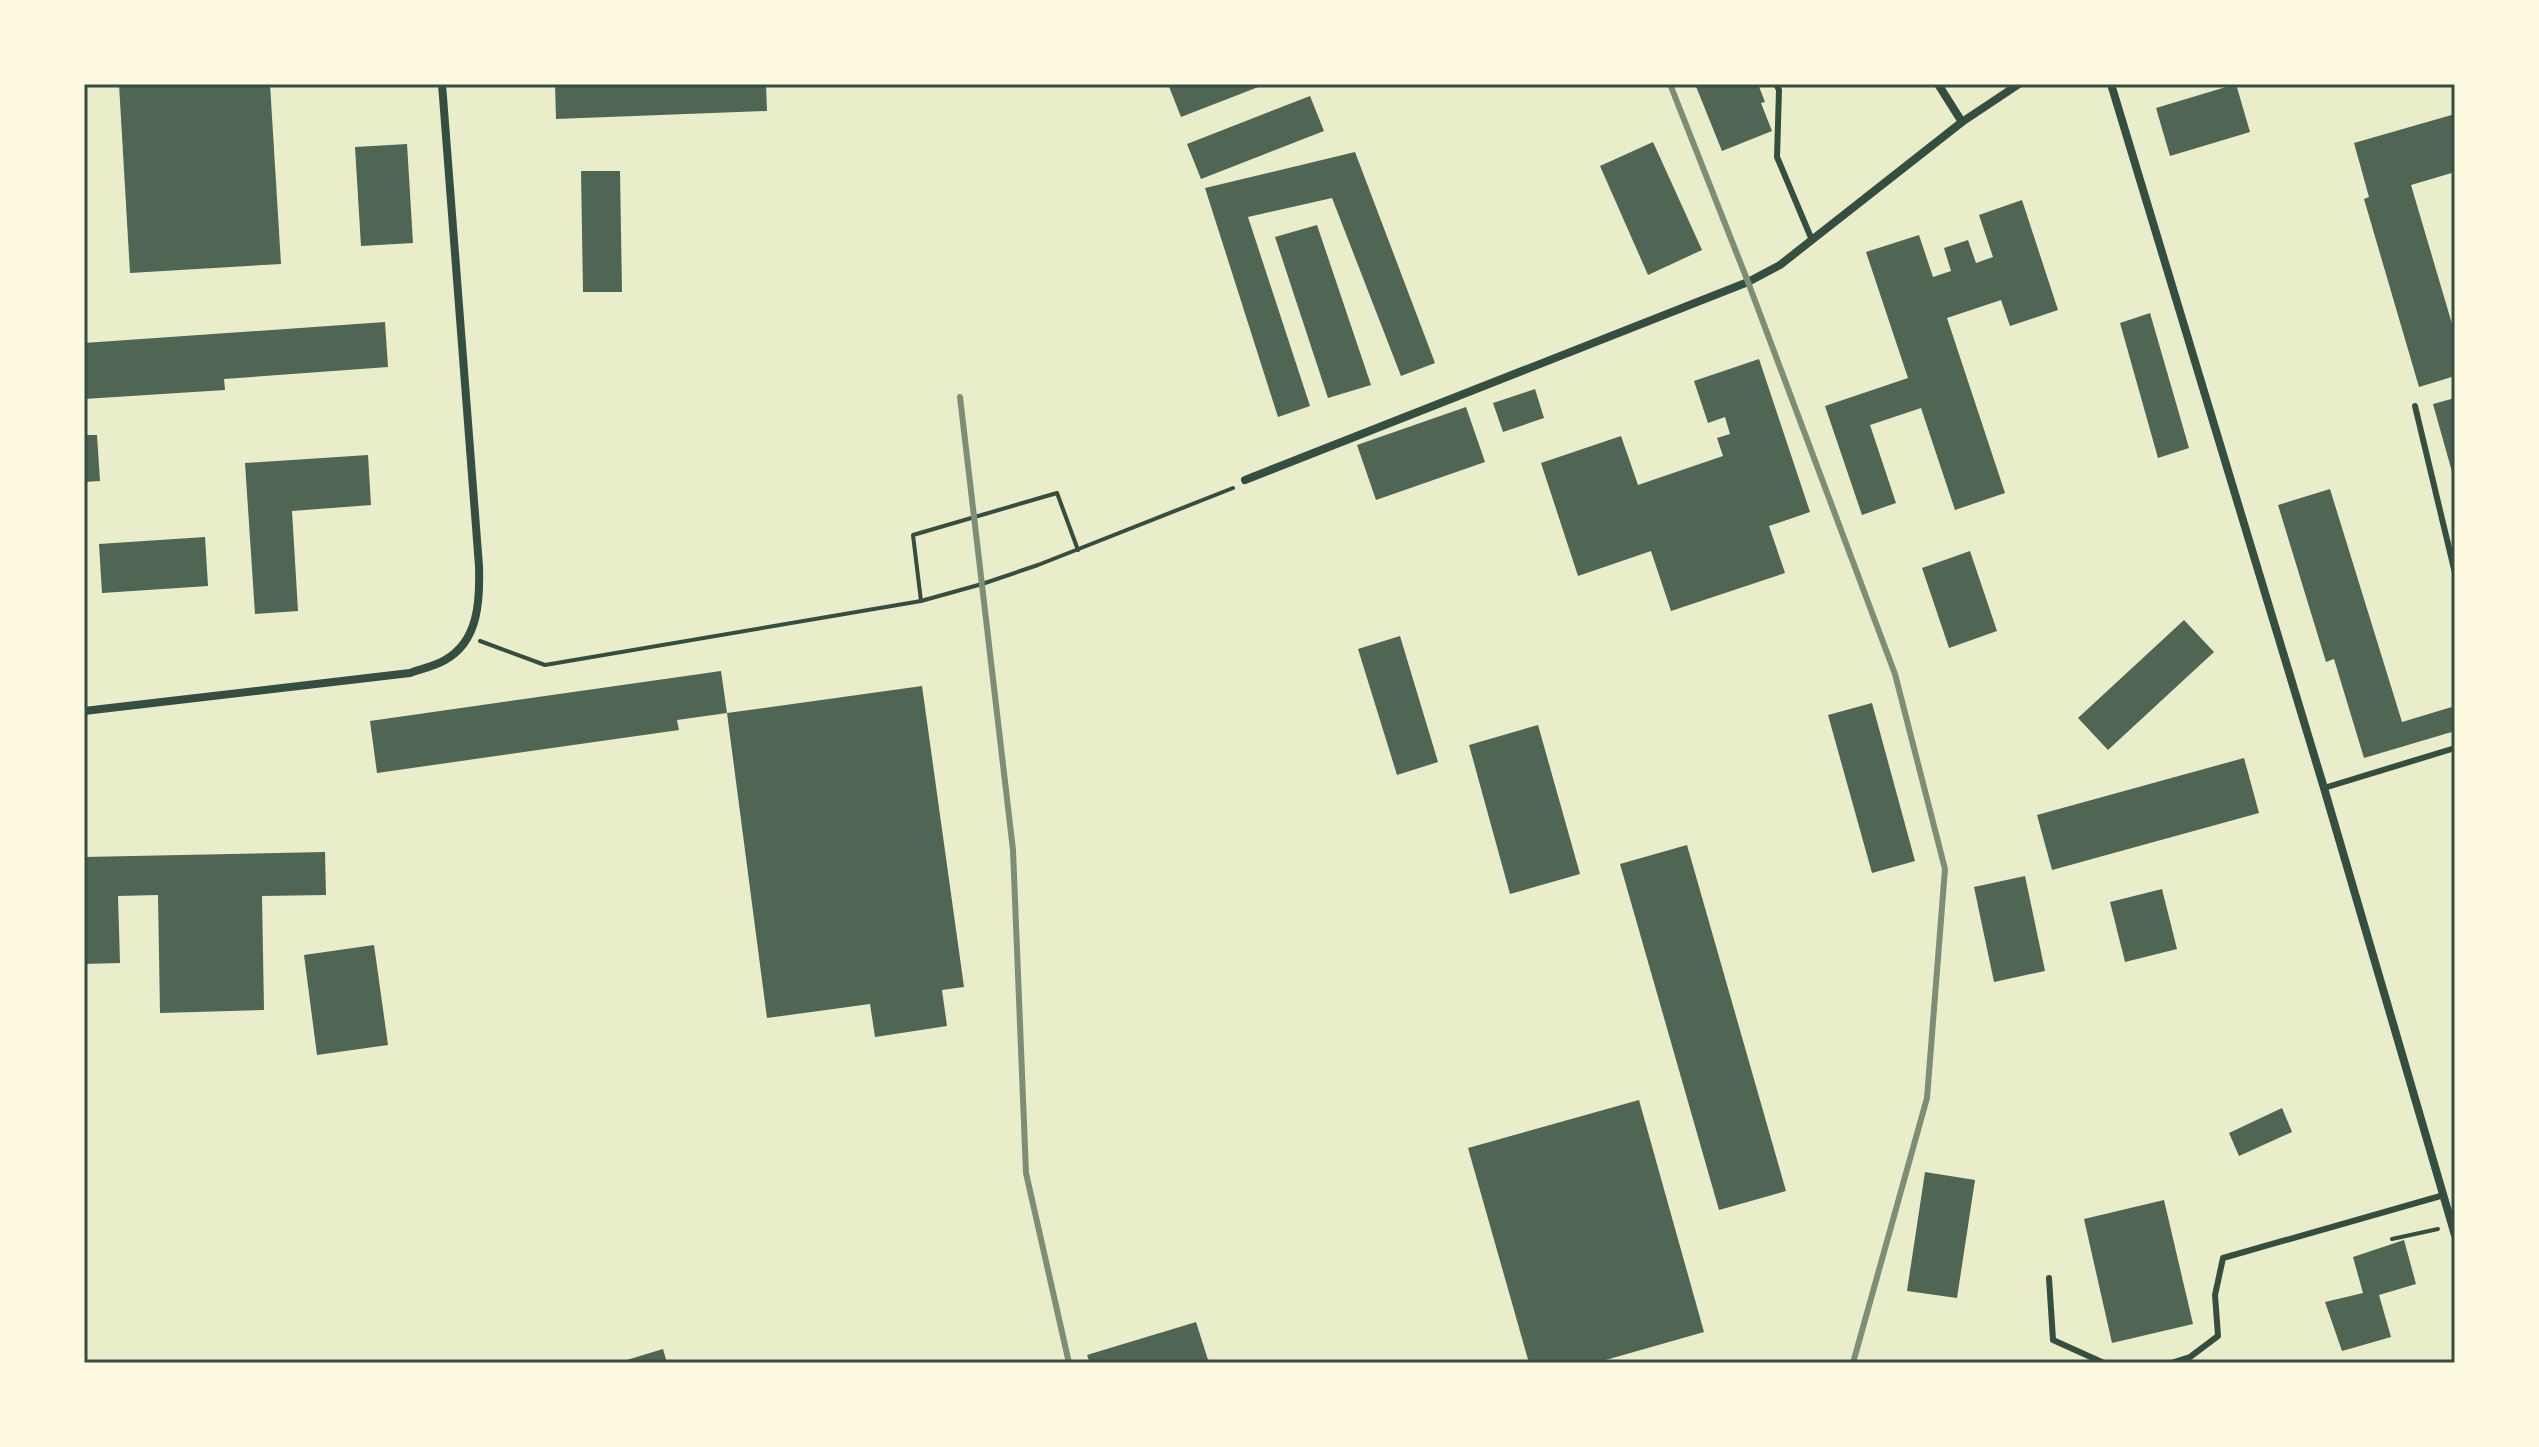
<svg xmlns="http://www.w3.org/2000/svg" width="2539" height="1447" viewBox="0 0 2539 1447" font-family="'Roboto Serif',serif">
	<rect width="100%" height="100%" fill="#e9edc9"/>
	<!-- building -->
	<g fill="#4f6655">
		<path d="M119 84H270L281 264 130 273Z"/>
		<path d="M555 84H766L767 111 556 119Z"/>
		<path d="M1168 84H1266L1181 117Z"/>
		<path d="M1695 84H1758L1765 102 1761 103 1772 131 1722 151Z"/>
		<path d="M2236 84 2250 132 2170 156 2156 108Z"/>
		<path d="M1310 96 1324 131 1201 179 1187 144Z"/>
		<path d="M2455 114V172L2411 185 2455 334V376L2419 387 2364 199 2369 197 2354 143Z"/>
		<path d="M1653 142 1702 250 1648 275 1600 166Z"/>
		<path d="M407 144 413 243 361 246 355 147Z"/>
		<path d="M1355 152 1435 363 1401 376 1332 198 1248 217 1310 406 1278 417 1205 188Z"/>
		<path d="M581 171H620L622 292H583Z"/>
		<path d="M2022 200 2058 310 2010 326 2001 300 1947 318 2005 493 1955 510 1921 408 1870 425 1896 503 1862 515 1825 406 1908 378 1866 252 1919 235 1933 277 1951 271 1944 248 1968 240 1976 263 1993 257 1979 215Z"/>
		<path d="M1317 225 1371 385 1328 398 1275 237Z"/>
		<path d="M2150 313 2189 448 2158 458 2120 323Z"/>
		<path d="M385 322 388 367 224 379 225 390 84 399V343Z"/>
		<path d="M1759 359 1810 512 1769 526 1785 573 1671 611 1651 551 1578 576 1541 463 1621 436 1638 485 1723 456 1717 438 1730 434 1725 417 1708 423 1694 381Z"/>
		<path d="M1535 389 1544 418 1503 432 1493 403Z"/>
		<path d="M2455 398V479H2454L2433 404Z"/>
		<path d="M1466 407 1485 462 1376 500 1357 445Z"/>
		<path d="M84 435H97L100 481 84 482Z"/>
		<path d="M368 455 371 505 292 511 298 611 255 614 245 463Z"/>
		<path d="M2330 489 2402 722 2455 706V731L2364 758 2334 659 2326 662 2278 505Z"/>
		<path d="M205 537 208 586 102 593 99 544Z"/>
		<path d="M1970 551 1997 631 1949 648 1922 568Z"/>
		<path d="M2184 620 2214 652 2108 750 2078 718Z"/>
		<path d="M1400 636 1438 762 1397 775 1358 649Z"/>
		<path d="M721 671 727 713 922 686 964 987 942 990 947 1026 875 1037 870 1004 767 1018 727 713 677 720 679 730 377 773 370 721Z"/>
		<path d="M1872 703 1915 861 1872 873 1828 715Z"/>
		<path d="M1538 725 1580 874 1510 894 1469 745Z"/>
		<path d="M2244 758 2259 813 2052 870 2037 815Z"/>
		<path d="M1687 845 1786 1191 1719 1210 1620 864Z"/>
		<path d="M325 852 326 895 262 896 264 1010 160 1013 158 895 118 896 120 963 84 964V857Z"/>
		<path d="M2025 876 2045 971 1994 982 1974 887Z"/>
		<path d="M2162 889 2177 949 2125 962 2110 902Z"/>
		<path d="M374 945 388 1045 317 1055 304 955Z"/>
		<path d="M1639 1100 1704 1332 1595 1363H1529L1468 1148Z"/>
		<path d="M2282 1108 2292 1132 2239 1156 2229 1133Z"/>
		<path d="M1925 1172 1975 1180 1957 1298 1907 1291Z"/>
		<path d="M2164 1200 2193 1324 2112 1343 2084 1219Z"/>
		<path d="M2404 1240 2416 1284 2379 1295 2391 1337 2342 1351 2325 1302 2363 1293 2353 1257Z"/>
		<path d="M1196 1322 1209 1363H1090L1087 1355Z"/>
		<path d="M663 1349 667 1363H621L620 1362Z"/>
	</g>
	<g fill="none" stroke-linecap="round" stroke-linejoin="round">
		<!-- path -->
		<g stroke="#344e41" stroke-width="4">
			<path d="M921 601 913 535 1057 493 1078 550"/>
			<path d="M480 641 545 665 921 601 982 584 1038 565 1233 488"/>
			<path d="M2392 1239 2438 1229"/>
		</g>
		<!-- service -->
		<g stroke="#344e41" stroke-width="6">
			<path d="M1776 84 1779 90 1777 157 1812 240"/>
			<path d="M2415 406 2455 573"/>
			<path d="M2324 788 2455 748"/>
			<path d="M2049 1278 2053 1340 2104 1363"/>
			<path d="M2171 1363 2190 1357 2218 1336 2215 1295 2223 1258 2444 1195"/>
		</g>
		<!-- minor -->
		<g stroke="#344e41" stroke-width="8">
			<path d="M1938 84 1962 122"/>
			<path d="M2111 84 2324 788 2455 1235"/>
			<path d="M1245 480 1748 282 1780 265 1962 122 2019 84"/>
			<path d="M84 711 410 673C421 669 435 666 445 660 479 641 480 600 479 566L442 84"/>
		</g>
		<!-- rail -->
		<g stroke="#7c8e77" stroke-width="6">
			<path d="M1670 84 1748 282 1895 674 1945 869 1927 1098 1853 1363"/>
			<path d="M960 397 1013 850 1026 1173 1069 1363"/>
		</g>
	</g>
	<!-- border -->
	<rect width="2539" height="1447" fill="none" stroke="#fefae0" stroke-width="172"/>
	<rect x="86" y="86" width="2367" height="1275" fill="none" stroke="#344e41" stroke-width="3"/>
</svg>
